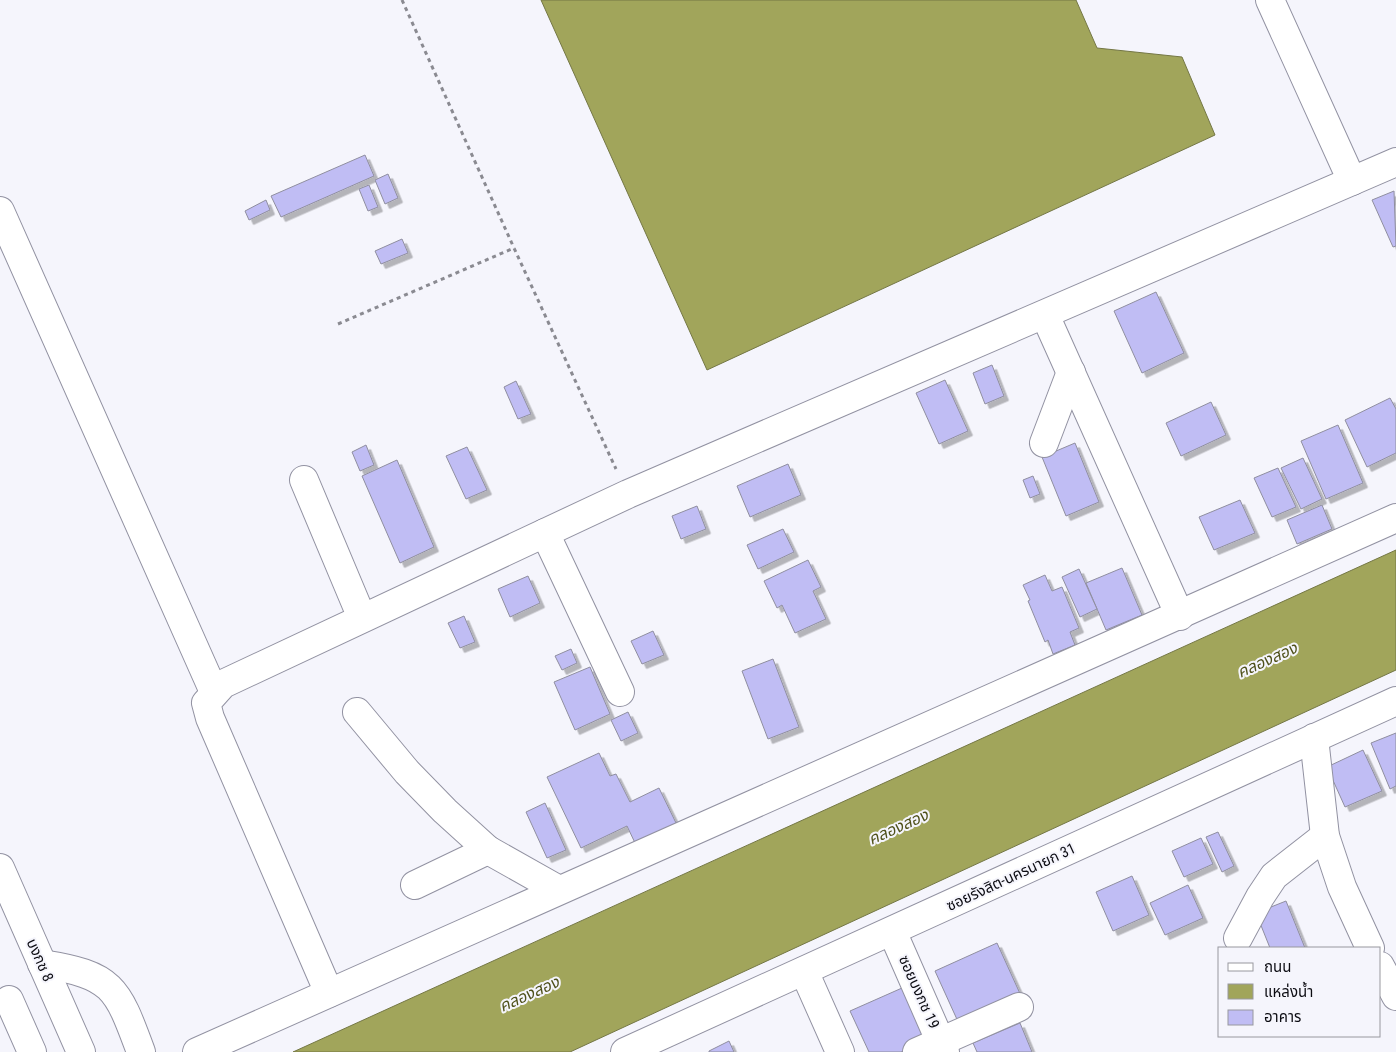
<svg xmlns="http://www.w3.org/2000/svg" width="1396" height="1052" viewBox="0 0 1396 1052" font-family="'Roboto Condensed','Noto Sans Thai',sans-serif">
	<defs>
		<filter id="shadow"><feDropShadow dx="4.5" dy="4.5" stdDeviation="0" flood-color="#0004"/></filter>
	</defs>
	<rect width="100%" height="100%" fill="#f5f5fc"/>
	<!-- water -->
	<g fill="#a1a55b" stroke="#747745">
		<path d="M541 0H1076L1097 48 1182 57 1215 135 707 370Z"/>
		<path d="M1396 550V670L570 1052H293Z"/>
	</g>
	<!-- building -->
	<g fill="#c0bdf4" stroke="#8f8e9f" filter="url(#shadow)">
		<path d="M365 155 374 176 281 217 271 196Z"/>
		<path d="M388 174 398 198 385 204 375 180Z"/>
		<path d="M369 185 378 207 368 211 359 189Z"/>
		<path d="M1394 191 1396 246 1393 247 1372 200Z"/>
		<path d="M266 200 270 210 249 220 245 211Z"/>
		<path d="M402 239 408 253 381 264 375 251Z"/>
		<path d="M1156 292 1184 353 1142 373 1114 311Z"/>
		<path d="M992 365 1004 396 985 404 973 373Z"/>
		<path d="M945 380 968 431 939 444 916 393Z"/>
		<path d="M516 381 531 414 518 419 504 387Z"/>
		<path d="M1390 398 1396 409V453L1367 467 1345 420Z"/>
		<path d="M1211 402 1226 435 1181 456 1166 423Z"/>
		<path d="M1338 425 1363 483 1326 499 1301 441Z"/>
		<path d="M1075 443 1099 502 1066 516 1042 457Z"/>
		<path d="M366 445 374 465 360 471 352 452Z"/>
		<path d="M467 447 487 490 466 499 446 456Z"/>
		<path d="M1303 458 1322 499 1301 509 1281 468Z"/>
		<path d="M397 460 434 547 400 563 362 476Z"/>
		<path d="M788 464 801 495 750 517 737 486Z"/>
		<path d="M1278 468 1296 507 1272 517 1254 478Z"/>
		<path d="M1033 476 1040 494 1030 498 1023 480Z"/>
		<path d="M1240 500 1255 533 1214 550 1199 517Z"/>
		<path d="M1322 505 1332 529 1297 544 1287 520Z"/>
		<path d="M697 506 706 529 681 539 672 516Z"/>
		<path d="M783 529 794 552 758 569 747 545Z"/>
		<path d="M808 560 821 587 813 591 826 619 795 633 782 605 777 608 764 581Z"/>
		<path d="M1122 568 1142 615 1106 630 1086 583Z"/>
		<path d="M1079 569 1097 609 1080 617 1062 577Z"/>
		<path d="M1045 575 1052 591 1062 587 1079 628 1070 632 1075 645 1053 654 1048 640 1045 642 1028 601 1030 600 1023 585Z"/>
		<path d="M528 576 540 603 510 617 498 589Z"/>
		<path d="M464 616 475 642 460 648 448 623Z"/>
		<path d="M653 631 664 655 642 664 631 641Z"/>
		<path d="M571 649 577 663 562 670 555 656Z"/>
		<path d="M773 659 799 727 768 739 742 671Z"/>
		<path d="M590 667 610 714 575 730 554 682Z"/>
		<path d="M628 712 638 733 621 741 611 720Z"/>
		<path d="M1396 733V786L1390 789 1371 743Z"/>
		<path d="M1363 750 1382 791 1345 807 1327 767Z"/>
		<path d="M599 753 610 776 616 774 630 802 659 788 677 825 636 845 627 826 581 848 547 777Z"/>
		<path d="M545 803 566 850 547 858 526 812Z"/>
		<path d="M1218 832 1234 866 1222 872 1206 837Z"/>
		<path d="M1201 838 1213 864 1184 877 1172 851Z"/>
		<path d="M1132 876 1149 915 1113 931 1096 892Z"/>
		<path d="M1188 885 1203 918 1165 935 1150 903Z"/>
		<path d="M1286 901 1305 948H1270L1256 913Z"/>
		<path d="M997 943 1022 998 960 1026 935 971Z"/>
		<path d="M902 988 926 1041 901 1052H869L850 1011Z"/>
		<path d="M1020 1023 1032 1052H977L973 1043Z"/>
		<path d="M729 1041 734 1052H709V1051Z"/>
	</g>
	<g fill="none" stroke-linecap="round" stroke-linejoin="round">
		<defs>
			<g id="minor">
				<path d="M1270 0 1352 181"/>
				<path d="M0 211 214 692"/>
				<path d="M1045 315 1180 616"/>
				<path d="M1044 443 1071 372"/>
				<path d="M304 480 362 618"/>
				<path d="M545 533 620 692"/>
				<path d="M357 712 407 772 445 811 488 850 559 890"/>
				<path d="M1314 738 1325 836 1342 887 1370 948"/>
				<path d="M0 868 81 1052"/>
				<path d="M415 885 488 850"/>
				<path d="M892 931 945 1052"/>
				<path d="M1238 938 1260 897 1274 876 1325 836"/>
				<path d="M42 964C113 975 117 987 141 1052"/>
				<path d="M1380 966 1396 996"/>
				<path d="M804 971 840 1052"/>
				<path d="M329 993 210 718 206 703 223 684 628 494 1396 162"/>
				<path d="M9 1000 32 1052"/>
				<path d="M197 1052 1396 518"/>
				<path d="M625 1052 1396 701"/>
				<path d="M917 1052 1019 1007"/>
			</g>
		</defs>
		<!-- minor casing -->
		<use href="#minor" stroke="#9292a2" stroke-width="30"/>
		<!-- path -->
		<g stroke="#8a8a91" stroke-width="3" stroke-dasharray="4 4" stroke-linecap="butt">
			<path d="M402 0 514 248"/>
			<path d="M338 324 514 248 616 469"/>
		</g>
		<!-- minor -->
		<use href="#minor" stroke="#fff" stroke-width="28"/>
	</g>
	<g text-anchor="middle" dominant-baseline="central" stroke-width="4" stroke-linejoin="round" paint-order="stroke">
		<!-- street labels -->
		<g font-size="15" fill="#0c0c12" stroke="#f5f5fc">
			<text transform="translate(1011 877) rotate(-25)">ซอยรังสิต-นครนายก 31</text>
			<text transform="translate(40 960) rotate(66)">บงกช 8</text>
			<text transform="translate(919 992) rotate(66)">ซอยบงกช 19</text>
		</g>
		<!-- water labels -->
		<g font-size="16" font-style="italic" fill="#4e5019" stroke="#f5f5fc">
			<text transform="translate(1267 660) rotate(-24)">คลองสอง</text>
			<text transform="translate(898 827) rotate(-24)">คลองสอง</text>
			<text transform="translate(529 994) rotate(-24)">คลองสอง</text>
		</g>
	</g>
	<!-- legend -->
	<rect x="1218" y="947" width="162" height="90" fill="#f5f5fc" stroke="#98989e"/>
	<rect x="1228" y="963" width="25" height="8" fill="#ffffff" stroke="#98989e"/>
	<text x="1264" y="972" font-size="15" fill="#0c0c12">ถนน</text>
	<rect x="1228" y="984" width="25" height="15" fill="#a1a55b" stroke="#98989e"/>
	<text x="1264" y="997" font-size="15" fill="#0c0c12">แหล่งน้ำ</text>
	<rect x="1228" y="1010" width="25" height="15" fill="#c0bdf4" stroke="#98989e"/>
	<text x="1264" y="1022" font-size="15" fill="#0c0c12">อาคาร</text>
</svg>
